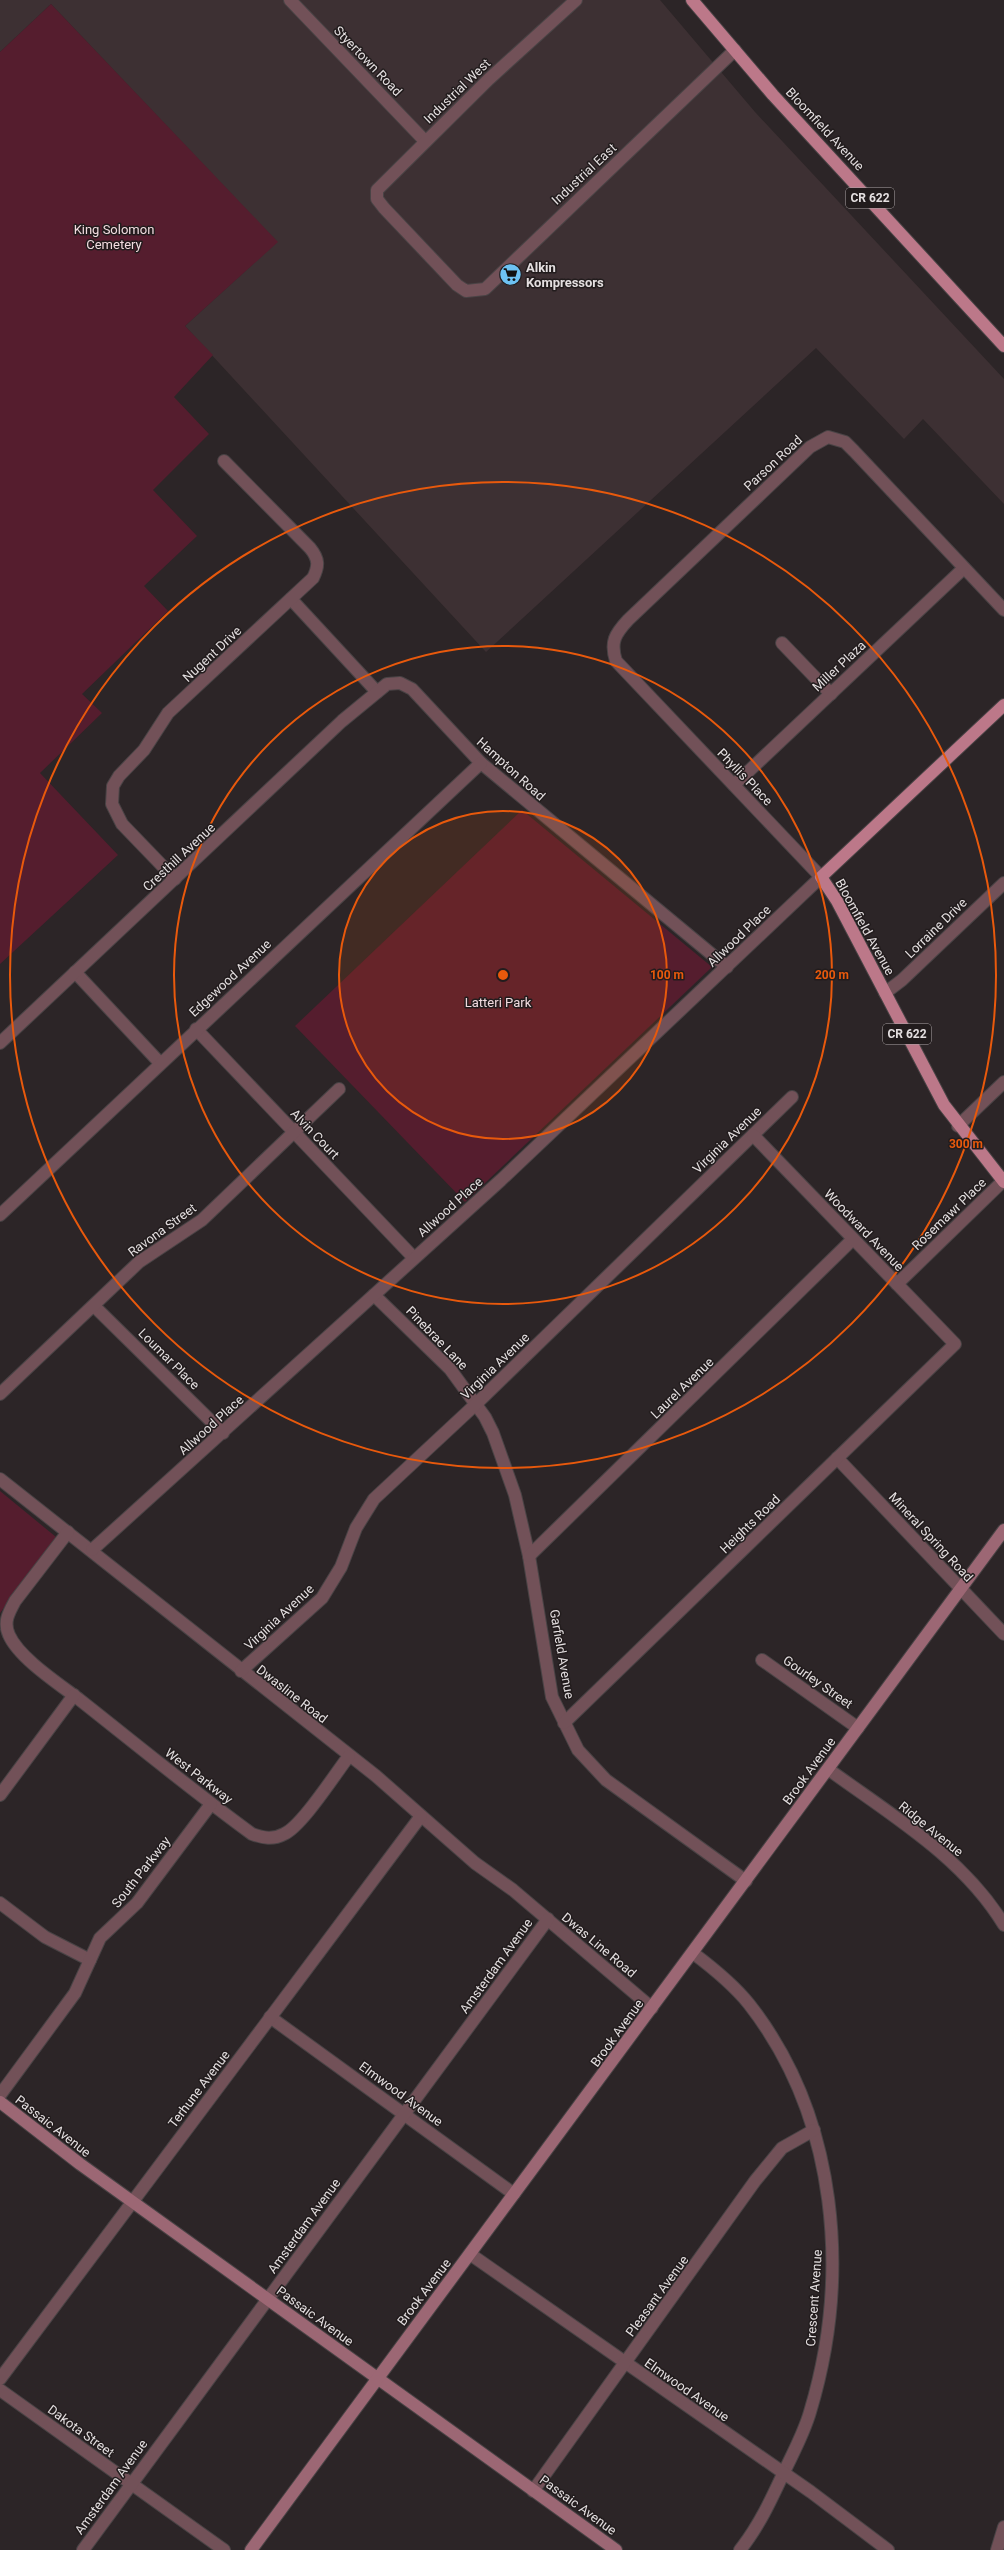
<svg xmlns="http://www.w3.org/2000/svg" width="1004" height="2550" viewBox="0 0 1004 2550" font-family="Roboto,sans-serif">
	<rect width="100%" height="100%" fill="#2c2527"/>
	<!-- built -->
	<path fill="#3d3033" d="M0 0H660L755 112 1004 379V504L923 419 904 439 816 348 486 652 185 326 277 242 51 4 0 52Z"/>
	<!-- green -->
	<g fill="#551d2e">
		<path d="M51 4 278 242 185 326 213 355 174 397 209 434 153 490 197 536 144 586 168 611 82 694 102 713 40 773 118 855 0 964V52Z"/>
		<path d="M522 810 712 967 465 1202 295 1026Z"/>
		<path d="M0 1491 56 1537 0 1613Z"/>
	</g>
	<g fill="none" stroke-linecap="round" stroke-linejoin="round">
		<defs>
			<g id="street">
				<path d="M290 0 425 141"/>
				<path d="M576 0 489 79 377 190V199L384 208 457 285 466 291 485 289 735 50"/>
				<path d="M291 599 377 692"/>
				<path d="M782 643 831 694"/>
				<path d="M734 785 964 568"/>
				<path d="M175 879 122 824 112 804 113 786 119 776 144 750 168 713 313 578C319 566 319 559 310 548L224 461"/>
				<path d="M75 972 160 1063"/>
				<path d="M885 993 902 980 1004 883"/>
				<path d="M196 1029 414 1258"/>
				<path d="M0 1043 342 721 387 684 400 683 412 689 481 763 727 967"/>
				<path d="M958 1126 1004 1082"/>
				<path d="M0 1215 481 763"/>
				<path d="M897 1284 1003 1181"/>
				<path d="M374 1295 450 1369 485 1417 493 1433 515 1495 529 1556 552 1697 578 1750 606 1780 746 1881"/>
				<path d="M94 1306 223 1433"/>
				<path d="M0 1394 139 1262 202 1220 339 1089"/>
				<path d="M837 1458 1004 1634"/>
				<path d="M0 1479 376 1776 475 1863 513 1890 652 2008"/>
				<path d="M68 1532 15 1601C9 1612 3 1622 9 1635 19 1658 59 1684 80 1700 137 1745 193 1791 252 1834 263 1838 273 1840 284 1834 302 1826 335 1774 349 1756"/>
				<path d="M92 1550 501 1180 821 877 616 661C610 642 615 634 628 620L810 447 828 437 845 442 854 451 1004 610"/>
				<path d="M529 1556 853 1239"/>
				<path d="M762 1660 858 1728"/>
				<path d="M241 1671 322 1598 341 1567 356 1528 374 1499 476 1404 792 1097"/>
				<path d="M564 1723 955 1344 753 1135"/>
				<path d="M828 1769C891 1815 963 1857 1004 1925"/>
				<path d="M0 1795 74 1695"/>
				<path d="M0 1903 45 1937 90 1960"/>
				<path d="M693 1953C713 1968 733 1984 749 2004 838 2118 851 2276 810 2412 804 2433 793 2453 784 2472 771 2500 759 2526 740 2550"/>
				<path d="M270 2017 514 2194"/>
				<path d="M0 2095 75 1993 100 1938 137 1903 211 1804"/>
				<path d="M470 2254 811 2492 888 2550"/>
				<path d="M0 2379 421 1816"/>
				<path d="M0 2390 224 2550"/>
				<path d="M533 2491 755 2181 782 2148 814 2130"/>
				<path d="M83 2550 548 1919"/>
				<path d="M997 2550 1004 2527"/>
			</g>
			<g id="secondary">
				<path d="M0 2102 80 2164 616 2550"/>
				<path d="M251 2550 1004 1530"/>
			</g>
			<g id="primary">
				<path d="M692 0 773 95 1004 346"/>
				<path d="M1004 705 821 877 837 901 944 1105 1004 1182"/>
			</g>
		</defs>
		<!-- street casing -->
		<use href="#street" stroke="#494345" stroke-width="14"/>
		<!-- secondary casing -->
		<use href="#secondary" stroke="#494345" stroke-width="14"/>
		<!-- primary casing -->
		<use href="#primary" stroke="#494345" stroke-width="14"/>
		<!-- street -->
		<use href="#street" stroke="#725158" stroke-width="12"/>
		<!-- secondary -->
		<use href="#secondary" stroke="#9c6774" stroke-width="12"/>
		<!-- primary -->
		<use href="#primary" stroke="#bc7889" stroke-width="12"/>
	</g>
	<!-- distance rings -->
	<circle cx="503" cy="975" r="164" fill="#e8590c" fill-opacity=".12"/>
	<g fill="none" stroke="#e8590c" stroke-width="2">
		<circle cx="503" cy="975" r="164"/>
		<circle cx="503" cy="975" r="329"/>
		<circle cx="503" cy="975" r="493"/>
	</g>
	<!-- icons -->
	<defs>
		<symbol id="supermarket-disc" viewBox="-11 -11 22 22"><circle r="9.5" fill="#6dc2f3" stroke="#221c1d"/><path d="M-6-5.5h2.5l.6 2H6L4.5 2H-2.5L-4.4-4H-6ZM-1.5 3.2a1.3 1.3 0 1 0 .1 0ZM3 3.2a1.3 1.3 0 1 0 .1 0Z" fill="#111"/></symbol>
	</defs>
	<g fill-rule="evenodd">
		<use href="#supermarket-disc" x="498" y="262" width="25" height="25"/>
	</g>
	<g text-anchor="middle" dominant-baseline="central" stroke-width="3" stroke-linejoin="round" paint-order="stroke">
		<!-- shield labels -->
		<g fill="#221c1d" stroke="#aaa4a6" stroke-width="1">
			<rect x="846" y="188" width="48" height="20" rx="3"/>
			<rect x="883" y="1024" width="48" height="20" rx="3"/>
		</g>
		<g font-size="12" font-weight="bold" fill="#e4dfe0">
			<text x="870" y="198">CR 622</text>
			<text x="907" y="1034">CR 622</text>
		</g>
		<!-- street labels -->
		<g font-size="13" fill="#e4dfe0" stroke="#221c1d">
			<text transform="translate(368 61) rotate(46)">Styertown Road</text>
			<text transform="translate(457 91) rotate(-44)">Industrial West</text>
			<text transform="translate(825 129) rotate(47)">Bloomfield Avenue</text>
			<text transform="translate(584 174) rotate(-43)">Industrial East</text>
			<text transform="translate(773 463) rotate(-43)">Parson Road</text>
			<text transform="translate(212 654) rotate(-43)">Nugent Drive</text>
			<text transform="translate(839 666) rotate(-43)">Miller Plaza</text>
			<text transform="translate(511 769) rotate(42)">Hampton Road</text>
			<text transform="translate(745 777) rotate(46)">Phyllis Place</text>
			<text transform="translate(179 857) rotate(-43)">Cresthill Avenue</text>
			<text transform="translate(865 927) rotate(61)">Bloomfield Avenue</text>
			<text transform="translate(936 928) rotate(-44)">Lorraine Drive</text>
			<text transform="translate(739 936) rotate(-44)">Allwood Place</text>
			<text transform="translate(230 978) rotate(-43)">Edgewood Avenue</text>
			<text transform="translate(315 1134) rotate(46)">Alvin Court</text>
			<text transform="translate(727 1140) rotate(-44)">Virginia Avenue</text>
			<text transform="translate(450 1207) rotate(-42)">Allwood Place</text>
			<text transform="translate(949 1214) rotate(-44)">Rosemawr Place</text>
			<text transform="translate(162 1230) rotate(-36)">Ravona Street</text>
			<text transform="translate(864 1230) rotate(46)">Woodward Avenue</text>
			<text transform="translate(437 1338) rotate(46)">Pinebrae Lane</text>
			<text transform="translate(169 1359) rotate(45)">Loumar Place</text>
			<text transform="translate(495 1366) rotate(-44)">Virginia Avenue</text>
			<text transform="translate(682 1388) rotate(-44)">Laurel Avenue</text>
			<text transform="translate(211 1425) rotate(-42)">Allwood Place</text>
			<text transform="translate(750 1524) rotate(-44)">Heights Road</text>
			<text transform="translate(931 1537) rotate(47)">Mineral Spring Road</text>
			<text transform="translate(279 1617) rotate(-43)">Virginia Avenue</text>
			<text transform="translate(562 1654) rotate(80)">Garfield Avenue</text>
			<text transform="translate(818 1682) rotate(35)">Gourley Street</text>
			<text transform="translate(292 1694) rotate(38)">Dwasline Road</text>
			<text transform="translate(809 1771) rotate(-54)">Brook Avenue</text>
			<text transform="translate(199 1776) rotate(38)">West Parkway</text>
			<text transform="translate(931 1829) rotate(39)">Ridge Avenue</text>
			<text transform="translate(141 1872) rotate(-52)">South Parkway</text>
			<text transform="translate(599 1945) rotate(40)">Dwas Line Road</text>
			<text transform="translate(496 1966) rotate(-54)">Amsterdam Avenue</text>
			<text transform="translate(617 2033) rotate(-54)">Brook Avenue</text>
			<text transform="translate(199 2089) rotate(-53)">Terhune Avenue</text>
			<text transform="translate(401 2094) rotate(36)">Elmwood Avenue</text>
			<text transform="translate(53 2126) rotate(38)">Passaic Avenue</text>
			<text transform="translate(304 2226) rotate(-54)">Amsterdam Avenue</text>
			<text transform="translate(424 2292) rotate(-53)">Brook Avenue</text>
			<text transform="translate(657 2296) rotate(-54)">Pleasant Avenue</text>
			<text transform="translate(814 2298) rotate(-86)">Crescent Avenue</text>
			<text transform="translate(315 2316) rotate(36)">Passaic Avenue</text>
			<text transform="translate(687 2390) rotate(35)">Elmwood Avenue</text>
			<text transform="translate(81 2431) rotate(36)">Dakota Street</text>
			<text transform="translate(111 2487) rotate(-54)">Amsterdam Avenue</text>
			<text transform="translate(578 2505) rotate(36)">Passaic Avenue</text>
		</g>
		<!-- park labels -->
		<g font-size="13" fill="#f2dbdf" stroke="#221c1d">
			<text x="114" y="229">King Solomon<tspan x="114" dy="15">Cemetery</tspan></text>
			<text x="498" y="1002">Latteri Park</text>
		</g>
		<!-- poi labels -->
		<g font-size="13" font-weight="bold" fill="#e4dfe0" stroke="#221c1d" text-anchor="start">
			<text x="526" y="267">Alkin<tspan x="526" dy="15">Kompressors</tspan></text>
		</g>
	</g>
	<circle cx="503" cy="975" r="6" fill="#e8590c" stroke="#221c1d" stroke-width="2"/>
	<g font-size="12" text-anchor="middle" font-weight="bold" fill="#e8590c" stroke="#221c1d" stroke-width="3" stroke-linejoin="round" paint-order="stroke">
		<text x="667" y="979">100 m</text>
		<text x="832" y="979">200 m</text>
		<text x="966" y="1148">300 m</text>
	</g>
</svg>
